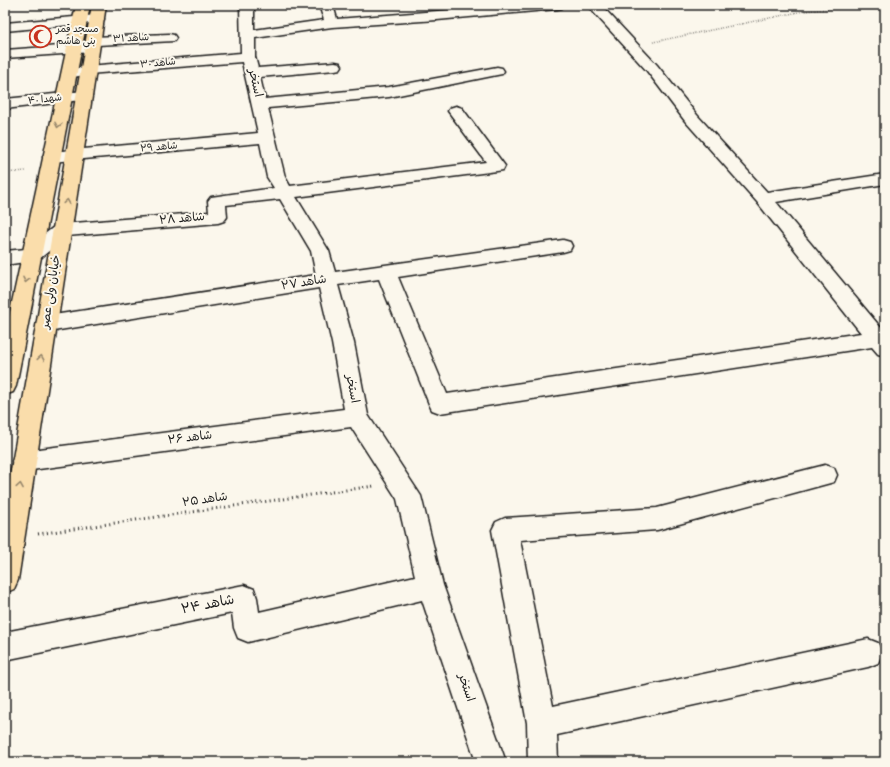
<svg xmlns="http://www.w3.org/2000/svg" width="890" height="767" viewBox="0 0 890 767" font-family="'Gochi Hand','Playpen Sans Arabic',sans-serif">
	<rect width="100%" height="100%" fill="#fbf7ec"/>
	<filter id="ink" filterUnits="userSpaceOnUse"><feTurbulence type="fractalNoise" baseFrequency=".025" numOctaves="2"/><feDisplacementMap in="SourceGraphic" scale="8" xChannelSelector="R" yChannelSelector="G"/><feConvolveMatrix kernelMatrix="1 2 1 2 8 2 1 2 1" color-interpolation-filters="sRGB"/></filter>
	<g filter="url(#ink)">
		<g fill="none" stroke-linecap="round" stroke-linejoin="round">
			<defs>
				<g id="minor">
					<path d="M240 5H254V30L324 20 319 5H333L337 19 513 5H564L562 8 557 9 437 20 332 27 255 38V57L258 68 335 62 340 63 342 66 340 69 335 70 260 77 265 99 389 87 497 67 502 68 504 71 502 74 497 75 389 97 268 108 285 177 290 186 486 162 448 111 450 108 456 106 462 108 505 166 503 170 497 171 296 197 329 251 335 272 563 240 570 242 572 246 570 250 563 252 398 277 447 394 861 333 757 202 685 121 647 71 587 5H601L657 65 697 115 767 192 885 174V184L776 202 882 329 885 328V356L878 354 872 347 440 413 432 410 429 404 379 279 338 285 354 343 368 415 421 496 443 585 506 762H476L422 600 248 642 238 638 234 628 232 613 5 660V632L244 585 254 589 257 598 259 612 415 576 397 499 351 427 24 471 16 468 12 461 16 454 24 451 344 409 332 343 319 288 47 332 40 329 37 324 40 319 47 316 316 275 311 251 280 199 226 205 227 217 224 221 218 223 67 236 38 260 5 265V251L26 249 55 226 62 224 209 212 208 201 211 197 274 188 267 177 260 143 51 162 45 161 43 157 45 153 51 152 258 133 242 62 88 74 69 78 64 77 62 74 64 71 88 66 241 53Z"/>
					<path d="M97 15 102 16 104 19 102 22 5 31V23Z"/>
					<path d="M169 34 174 35 176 38 174 41 97 45 99 48 97 51 92 52 5 58V50L88 44 86 41 88 38 93 37Z"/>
					<path d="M84 91 89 93 92 96 89 99 5 109V99Z"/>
					<path d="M825 465 834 468 837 475 834 482 657 530 520 540 553 706 868 639 878 643 882 653 878 663 868 667 557 735 558 762H528L527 723 492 530 496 522 505 518 657 508Z"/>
				</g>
				<g id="major">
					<path d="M76 5H90L16 386 13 392 5 395V335Z"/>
					<path d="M92 5H106L18 580 14 589 5 593V504Z"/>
				</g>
			</defs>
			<!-- minor casing -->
			<use href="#minor" stroke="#1c1c1c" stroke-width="3"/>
			<!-- major casing -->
			<use href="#major" stroke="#1c1c1c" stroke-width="3"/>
			<!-- path-far1 -->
			<g stroke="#1c1c1c" stroke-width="1.5" stroke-dasharray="0.5 2" stroke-linecap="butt">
				<path d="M653 42 804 11 883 5"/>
				<path d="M5 173 26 171"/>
			</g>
			<!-- path -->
			<path stroke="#1c1c1c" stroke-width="3" stroke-dasharray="1 3.5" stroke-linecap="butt" d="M38 534 374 486"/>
			<!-- minor -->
			<use href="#minor" fill="#fbf7ec" fill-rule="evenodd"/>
			<!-- major -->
			<use href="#major" fill="#faddab" fill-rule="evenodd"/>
		</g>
		<!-- one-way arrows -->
		<defs><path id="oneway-chevron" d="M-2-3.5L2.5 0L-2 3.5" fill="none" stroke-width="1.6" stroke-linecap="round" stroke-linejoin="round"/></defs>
		<g stroke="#96866b">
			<use href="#oneway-chevron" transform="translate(58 125) rotate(102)"/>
			<use href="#oneway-chevron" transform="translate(67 202) rotate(-81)"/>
			<use href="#oneway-chevron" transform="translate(26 280) rotate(102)"/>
			<use href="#oneway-chevron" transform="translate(41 358) rotate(-81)"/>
			<use href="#oneway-chevron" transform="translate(20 486) rotate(-81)"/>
		</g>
	</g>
	<!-- icons -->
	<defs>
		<symbol id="mosque-ring" viewBox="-11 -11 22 22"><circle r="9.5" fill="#fbf7ec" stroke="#c8321e" stroke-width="1.5"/><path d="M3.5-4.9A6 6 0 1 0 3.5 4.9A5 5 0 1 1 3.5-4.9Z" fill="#c8321e"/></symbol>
	</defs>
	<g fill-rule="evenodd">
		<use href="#mosque-ring" x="28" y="24" width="25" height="25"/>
	</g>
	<g text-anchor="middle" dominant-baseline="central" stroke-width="4" stroke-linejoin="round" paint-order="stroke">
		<!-- far-poi labels -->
		<g font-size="10" fill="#1c1c1c" stroke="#fbf7ec" text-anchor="start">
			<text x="56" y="30">مسجد قمر<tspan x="56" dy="12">بنی هاشم</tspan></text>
		</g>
		<!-- far-street labels -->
		<g font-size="10" fill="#1c1c1c" stroke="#fbf7ec">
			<text transform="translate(131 39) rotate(-3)">شاهد ۳۱</text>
			<text transform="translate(158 64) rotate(-5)">شاهد ۳۰</text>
			<text transform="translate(45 100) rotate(-6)">شهدا ۴۰</text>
			<text transform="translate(159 148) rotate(-5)">شاهد ۲۹</text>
		</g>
		<!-- street labels -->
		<g font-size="12" fill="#1c1c1c" stroke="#fbf7ec">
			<text transform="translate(254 83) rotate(77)">استخر</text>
			<text transform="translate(182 220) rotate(-5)">شاهد ۲۸</text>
			<text transform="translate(304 284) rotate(-9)">شاهد ۲۷</text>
			<text transform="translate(52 292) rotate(-81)">خیابان ولی عصر</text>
			<text transform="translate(351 389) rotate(79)">استخر</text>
			<text transform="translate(190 439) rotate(-7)">شاهد ۲۶</text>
			<text transform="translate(205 501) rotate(-8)">شاهد ۲۵</text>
			<text transform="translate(465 688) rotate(71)">استخر</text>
		</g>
		<!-- near-street labels -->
		<g font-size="14" fill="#1c1c1c" stroke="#fbf7ec">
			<text transform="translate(208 606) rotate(-11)">شاهد ۲۴</text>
		</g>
	</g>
	<!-- margin -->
	<rect width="890" height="767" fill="none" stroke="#fbf7ec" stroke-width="20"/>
	<rect x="10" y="10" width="870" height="747" fill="none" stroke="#1c1c1c" stroke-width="1.5" filter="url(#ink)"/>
</svg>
